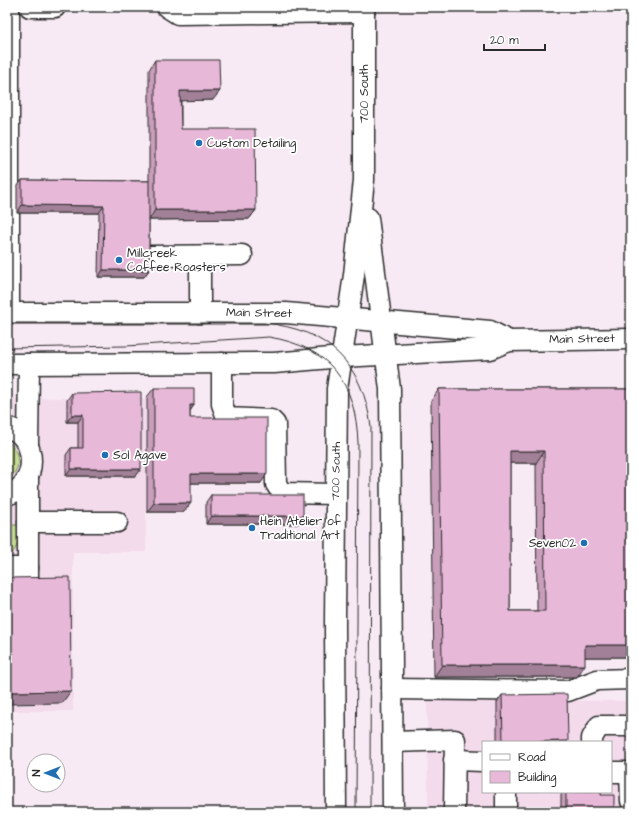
<svg xmlns="http://www.w3.org/2000/svg" width="638" height="819" viewBox="0 0 638 819" font-family="'Architects Daughter',sans-serif">
	<rect width="100%" height="100%" fill="#f8eaf4"/>
	<filter id="ink" filterUnits="userSpaceOnUse"><feTurbulence type="fractalNoise" baseFrequency=".025" numOctaves="2"/><feDisplacementMap in="SourceGraphic" scale="8" xChannelSelector="R" yChannelSelector="G"/><feConvolveMatrix kernelMatrix="1 2 1 2 8 2 1 2 1" color-interpolation-filters="sRGB"/></filter>
	<g filter="url(#ink)">
		<!-- built -->
		<g fill="#f3dbec" fill-rule="evenodd">
			<path d="M7 398H146V552H73V711H7Z"/>
			<path d="M427 700 631 701V812H428ZM483 742H611V792H483Z"/>
		</g>
		<!-- grass -->
		<g fill="#c4dc92" stroke="#78845e">
			<path d="M7 441C20 451 23 470 7 480Z"/>
			<path d="M7 525H17C18 537 20 550 7 557Z"/>
		</g>
		<g fill="none" stroke-linecap="round" stroke-linejoin="round">
			<defs>
				<g id="minor">
					<path d="M30 7H55"/>
					<path d="M167 7 178 14 364 12"/>
					<path d="M368 218 390 389 393 812"/>
					<path d="M150 256 242 255"/>
					<path d="M200 256V313"/>
					<path d="M7 313H286L490 331 509 341"/>
					<path d="M9 313V7"/>
					<path d="M222 363V404L227 418 271 420 275 424 276 484 282 493 335 494"/>
					<path d="M7 364 274 363 342 357 490 349 509 341 631 339"/>
					<path d="M7 427C39 436 39 486 7 495"/>
					<path d="M28 445 29 364"/>
					<path d="M28 477V590"/>
					<path d="M28 522H117"/>
					<path d="M7 568H28"/>
					<path d="M392 689 568 691 597 680 631 679"/>
					<path d="M393 742 455 740 454 812"/>
					<path d="M592 742V738L599 726H631"/>
					<path d="M454 760 483 761"/>
					<path d="M611 772H630L631 801"/>
					<path d="M506 792V812"/>
					<path d="M336 812 335 623 337 389 354 275 364 180V7"/>
				</g>
			</defs>
			<!-- minor casing -->
			<use href="#minor" stroke="#2b2b2b" stroke-width="23"/>
			<!-- minor -->
			<use href="#minor" stroke="#fff" stroke-width="20"/>
			<!-- tram -->
			<g stroke="#2b2b2b" stroke-width="1">
				<path d="M7 323H264C328 329 363 364 371 427L370 812"/>
				<path d="M7 348 126 346 269 337C330 347 356 383 358 443L356 812"/>
			</g>
		</g>
		<!-- wall -->
		<g fill="#c89ebb" stroke="#2b2b2b" fill-rule="evenodd">
			<path d="M155 60 213 100H181V129L256 210 249 219 149 220V270L144 277H98L99 213H17V187L22 180 149 181V70Z"/>
			<path d="M154 388 194 405 190 411V418L261 483H191L184 512H147V397Z"/>
			<path d="M439 389H631V657H585L577 677H434L431 401ZM510 463H536L537 611H510Z"/>
			<path d="M72 393 136 476H66V455L71 448H78V422H67V400Z"/>
			<path d="M211 495 303 516 298 524H206V502Z"/>
			<path d="M502 695 568 741 567 742H497V702Z"/>
			<path d="M563 792H601V795L614 812H561V795Z"/>
		</g>
		<!-- shaded-wall -->
		<g fill="#a28198" stroke="#2b2b2b">
			<path d="M180 91H220L213 100 174 101Z"/>
			<path d="M22 205 104 206 99 213H17Z"/>
			<path d="M155 210H256L249 219 149 220Z"/>
			<path d="M103 270H149L144 277H98Z"/>
			<path d="M190 405H194L188 414Z"/>
			<path d="M72 415H83L78 422H67Z"/>
			<path d="M510 451H544L536 463H501Z"/>
			<path d="M71 469H141L136 476H66Z"/>
			<path d="M191 474H267L261 483H184Z"/>
			<path d="M154 503H191L184 512H147Z"/>
			<path d="M211 516H303L298 524H206Z"/>
			<path d="M585 645H631V657H577Z"/>
			<path d="M442 665H585L577 677H434Z"/>
			<path d="M71 691 62 703 7 704V692Z"/>
		</g>
		<!-- building -->
		<g fill="#e8b8d9" stroke="#2b2b2b" fill-rule="evenodd">
			<path d="M155 60H219L220 91H180L181 129H255L256 210H155Z"/>
			<path d="M22 180 149 181V270H103L104 206 22 205Z"/>
			<path d="M154 388H194V405H190V418H267V474H191V503H154Z"/>
			<path d="M439 389H631V645H585V665H442ZM510 451H544L545 611H510Z"/>
			<path d="M141 392V469H71V448H83V415H72V393Z"/>
			<rect x="211" y="495" width="92" height="21"/>
			<path d="M70 577 71 691 7 692V578Z"/>
			<path d="M567 694 568 741 503 742 502 695Z"/>
			<path d="M566 792H601V795H614V812H566Z"/>
		</g>
	</g>
	<!-- markers -->
	<g fill="#1f6fb2" stroke="#fff" stroke-width="1.5">
		<circle cx="199" cy="143" r="4"/>
		<circle cx="119" cy="260" r="4"/>
		<circle cx="105" cy="455" r="4"/>
		<circle cx="252" cy="528" r="4"/>
		<circle cx="584" cy="543" r="4"/>
	</g>
	<g text-anchor="middle" dominant-baseline="central" stroke-width="3.5" stroke-linejoin="round" paint-order="stroke">
		<!-- street labels -->
		<g font-size="12" fill="#2b2b2b" stroke="#fff">
			<text transform="translate(364 94) rotate(-90)">700 South</text>
			<text transform="translate(259 313) rotate(1)">Main Street</text>
			<text transform="translate(582 339) rotate(-1)">Main Street</text>
			<text transform="translate(336 471) rotate(-89)">700 South</text>
		</g>
		<!-- poi labels -->
		<g font-size="12" fill="#2b2b2b" stroke="#fff" text-anchor="start">
			<text x="207" y="143">Custom Detailing</text>
			<text x="127" y="253">Millcreek<tspan x="127" dy="14">Coffee Roasters</tspan></text>
			<text x="113" y="455">Sol Agave</text>
			<text x="260" y="521">Hein Atelier of<tspan x="260" dy="14">Traditional Art</tspan></text>
			<text x="576" y="543" text-anchor="end">Seven02</text>
		</g>
	</g>
	<!-- margin -->
	<rect width="638" height="819" fill="none" stroke="#fff" stroke-width="24"/>
	<rect x="12" y="12" width="614" height="795" fill="none" stroke="#2b2b2b" stroke-width="1.5" filter="url(#ink)"/>
	<!-- legend -->
	<rect x="482" y="741" width="130" height="52" fill="#ffffff" stroke="#aaaaaa"/>
	<rect x="490" y="754" width="20" height="6" fill="#ffffff" stroke="#aaaaaa"/>
	<text x="518" y="761" font-size="12" fill="#2b2b2b">Road</text>
	<rect x="490" y="771" width="20" height="12" fill="#e8b8d9" stroke="#aaaaaa"/>
	<text x="518" y="781" font-size="12" fill="#2b2b2b">Building</text>
	<!-- north arrow -->
	<g transform="translate(46 773) rotate(270)"><circle r="19" fill="#ffffff" stroke="#aaaaaa"/>
	<path d="M0-3L7 15L0 10L-7 15Z" fill="#1f6fb2"/>
	<text y="-6" font-size="11" font-weight="bold" text-anchor="middle" fill="#2b2b2b">N</text>
	</g>
	<!-- scale -->
	<path d="M484 44v6h61v-6" fill="none" stroke="#2b2b2b" stroke-width="2"/>
	<text x="490" y="44" font-size="12" fill="#2b2b2b" stroke="#ffffff" stroke-width="3" paint-order="stroke">20 m</text>
</svg>
